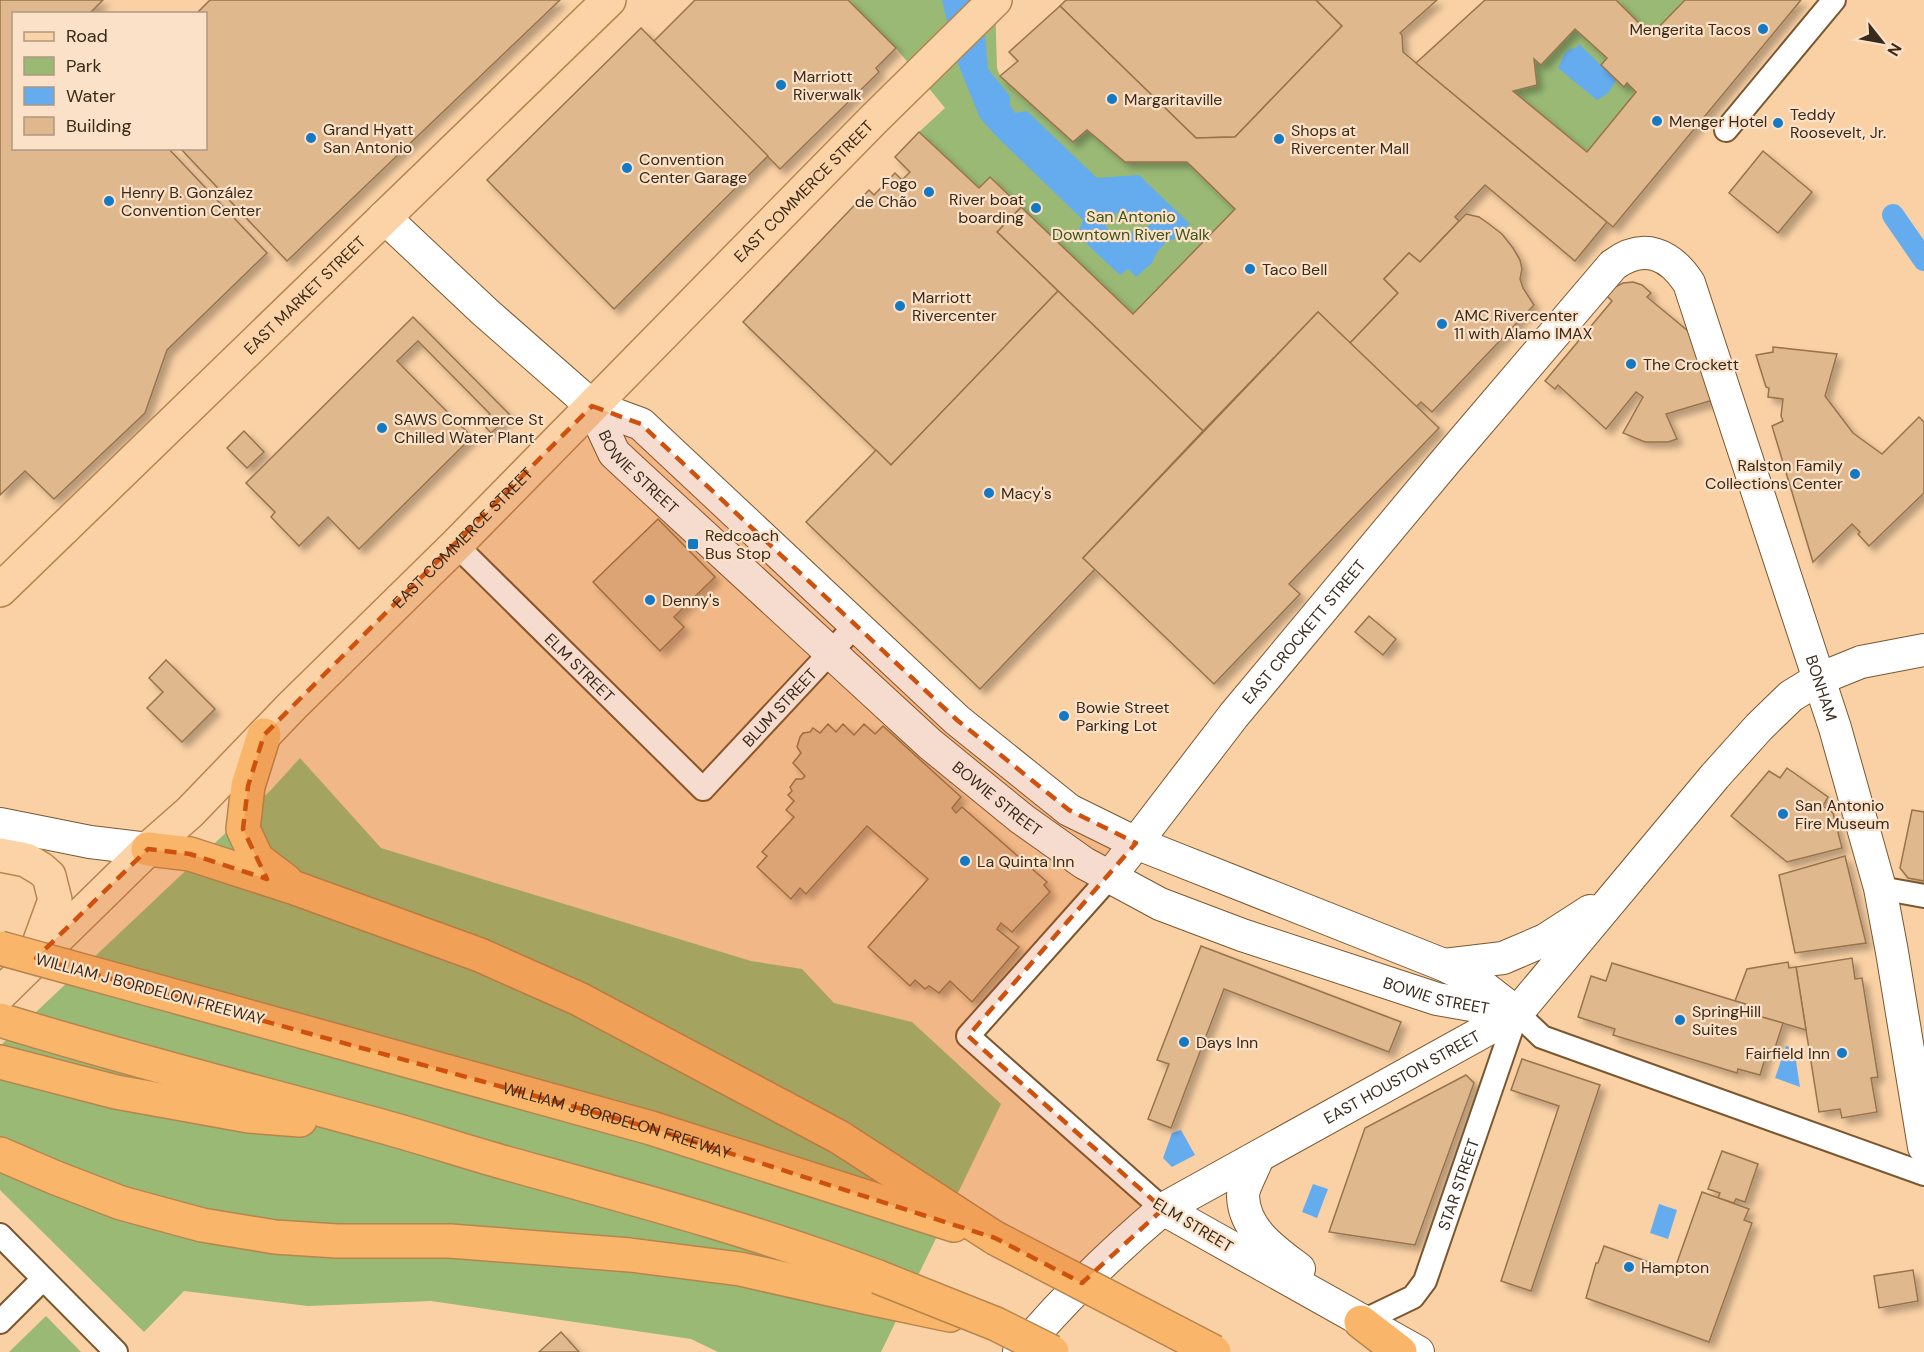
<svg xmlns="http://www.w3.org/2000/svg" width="1924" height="1352" viewBox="0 0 1924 1352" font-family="'DM Sans',sans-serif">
	<defs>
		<filter id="shadow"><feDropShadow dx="5.5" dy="5.5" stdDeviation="3" flood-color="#0004"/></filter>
	</defs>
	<rect width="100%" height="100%" fill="#fad1a5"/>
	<!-- green -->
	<g fill="#9ab975">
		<path d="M848 0H995L997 68 1000 76 1073 142 1087 130 1125 162H1187L1235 209 1133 314 990 177 979 188 919 132 945 108 896 48Z"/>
		<path d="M1616 0H1685L1651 35Z"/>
		<path d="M1575 29 1607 58 1602 64 1624 87 1627 83 1636 92 1587 152 1513 91 1537 85 1534 59 1541 65Z"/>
		<path d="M300 758 381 848 751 961 802 969 834 1003 912 1022 1001 1104 881 1352H718L691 1339 431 1301 308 1306 184 1291 144 1332 0 1190V1046L271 790Z"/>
		<path d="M46 1316 81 1352H9Z"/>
	</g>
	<!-- water -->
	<g fill="#65acee" fill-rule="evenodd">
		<path d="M942 0H982L988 69 1010 96V105L1015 113 1027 111 1097 178 1139 175 1190 224 1176 238 1165 243 1157 252 1152 263 1136 277 1128 269 1120 275 1077 235 1083 220 997 137 980 118 956 59ZM1122 208 1132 217 1138 211 1151 223 1139 236 1133 231 1122 242 1105 226Z"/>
		<path d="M1579 44 1616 80C1607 95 1613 90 1597 100L1558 68C1564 59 1562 49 1576 48Z"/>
		<path d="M1786 1046 1794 1048 1800 1087 1775 1078Z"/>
		<path d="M1181 1130 1195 1155 1172 1167 1163 1158 1172 1133Z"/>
		<path d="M1313 1184 1328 1189 1317 1218 1302 1212Z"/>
		<path d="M1659 1204 1677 1210 1668 1239 1650 1233Z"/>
	</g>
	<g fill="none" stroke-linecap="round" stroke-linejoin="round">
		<!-- canal -->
		<path stroke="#65acee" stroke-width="22" d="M1893 215 1924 260"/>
	</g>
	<!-- building -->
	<g fill="#e0b88e" stroke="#98734b" stroke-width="1.5" fill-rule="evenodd" filter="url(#shadow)">
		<path d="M0 0H103L89 14H14V148H168L267 253 167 350 145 413 54 499 25 471 0 495Z"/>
		<path d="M210 0H560L287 261 180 148H206V14H196Z"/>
		<path d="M695 0H848L896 48 876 68 879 72 780 169 654 41Z"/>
		<path d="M1066 0H1316L1342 26 1235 137 1196 138 1060 6Z"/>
		<path d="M1316 0H1437L1400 33 1402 35 1403 52 1607 222 1575 261 1485 185 1455 217 1459 221 1420 262 1409 253 1384 279 1398 293 1350 343 1318 312 1203 431 997 232 1021 207 1133 314 1235 209 1187 162H1125L1087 130 1073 142 1000 76 1018 61 1009 52 1060 6 1196 138 1235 137 1342 26Z"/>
		<path d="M1485 0H1616L1651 35 1685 0H1801L1613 227 1416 63ZM1575 29 1607 58 1601 65 1624 87 1627 83 1636 92 1587 152 1513 91 1537 85 1534 59 1541 65Z"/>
		<path d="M641 28 768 156 614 309 487 180Z"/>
		<path d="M919 132 979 188 990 177 1021 207 997 232 1058 291 891 465 743 322 869 190 874 195 895 173 902 180 910 172 895 157Z"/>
		<path d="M1763 151 1812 192 1778 233 1729 193Z"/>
		<path d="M1466 214 1479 217 1489 224 1502 234 1513 248 1520 260 1522 269 1520 279 1523 288 1534 305 1432 412 1421 402 1416 407 1350 343 1398 293 1384 279 1409 253 1420 262Z"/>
		<path d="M1633 282 1642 285 1651 293 1647 297 1694 336 1713 400 1666 414 1677 439 1668 442H1645L1623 433 1643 397 1636 392 1606 429 1558 385 1555 389 1545 381 1612 301 1607 296 1615 287 1623 283Z"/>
		<path d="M1058 291 1203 431 1083 558 1095 569 980 689 806 522 876 450 891 465Z"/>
		<path d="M1318 312 1439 428 1289 584 1300 594 1214 684 1083 558Z"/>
		<path d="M413 317 510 415 491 433 481 422 490 414 418 341 397 361 472 437 359 549 328 517 299 546 271 517 275 512 246 483Z"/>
		<path d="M1773 347 1837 354 1825 396 1853 433 1882 454 1919 417 1924 422V493L1869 546 1858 534 1860 532 1852 524 1813 562 1772 426 1783 421 1781 416 1783 399 1768 397 1769 388 1766 387 1756 355 1773 352Z"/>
		<path d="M244 431 264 452 247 468 227 448Z"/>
		<path d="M658 519 715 577 674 617 684 627 660 651 593 582Z"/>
		<path d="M1369 616 1396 639 1383 655 1355 632Z"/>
		<path d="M166 660 215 709 182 742 147 708 163 692 149 678Z"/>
		<path d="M828 724 836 732 843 724 854 735 864 724 875 734 883 726 961 797 952 808 956 813 962 807 1047 882 1044 885 1050 892 1012 932 1001 923 997 929 1019 947 972 1002 950 981 939 993 929 986 925 989 915 980 910 986 868 947 928 879 867 826 806 894 800 888 791 899 757 867 767 856 762 852 794 817 786 810 794 801 788 795 792 791 790 787 796 779H802L805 776 793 763 801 753 797 747 800 737 803 733 810 732 813 728 820 733Z"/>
		<path d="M1787 768 1828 797 1823 806 1833 813 1842 848 1787 862 1731 816 1769 771 1780 778Z"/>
		<path d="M1912 810 1924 812V881L1908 878 1900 868Z"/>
		<path d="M1845 856 1866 943 1795 953 1779 875Z"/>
		<path d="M1201 946 1401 1022 1389 1052 1224 989 1171 1128 1148 1119 1169 1064 1157 1060Z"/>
		<path d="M1852 958 1855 979 1862 978 1878 1077 1871 1078 1877 1112 1842 1118 1840 1109 1819 1112 1796 967Z"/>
		<path d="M1788 962 1789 968 1796 967 1806 1030 1755 1015 1758 1008 1735 1001 1747 969Z"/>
		<path d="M1612 963 1758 1008 1755 1015 1783 1023 1774 1051 1768 1049 1760 1075 1738 1069 1737 1073 1613 1035 1615 1029 1578 1017 1591 976 1606 981Z"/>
		<path d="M1522 1059 1600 1085 1531 1291 1501 1281 1559 1106 1511 1090Z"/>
		<path d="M1466 1075 1474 1083 1415 1245 1329 1232 1365 1128Z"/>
		<path d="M1722 1151 1758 1164 1745 1202 1736 1199 1734 1203 1718 1198 1720 1193 1708 1189Z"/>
		<path d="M1702 1192 1749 1209 1744 1220 1752 1223 1709 1342 1586 1298 1596 1263H1598L1604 1246 1674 1271Z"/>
		<path d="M1913 1270 1918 1301 1879 1308 1874 1276Z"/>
		<path d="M561 1332 579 1352H539Z"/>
	</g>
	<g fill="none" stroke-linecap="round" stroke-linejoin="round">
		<defs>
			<g id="street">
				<path d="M1726 130 1834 0"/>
				<path id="s1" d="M456 545 703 789 855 626"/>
				<path d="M1109 878 968 1036 1163 1209"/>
				<path d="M1880 888 1924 896"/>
				<path d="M0 1235 116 1352"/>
				<path d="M0 1322 43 1279"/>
				<path id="s2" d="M1361 1322 1413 1297 1425 1281 1517 1013 1542 1037 1924 1174"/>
			</g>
			<g id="secondary">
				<path d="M384 217 485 312 592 406 641 424 957 720 1069 810 1136 843 1444 965 1473 979 1517 1013"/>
				<path id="s3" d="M592 406 614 453 630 468 930 744 1022 819 1084 863 1160 904 1242 935 1437 999 1511 1012"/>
				<path d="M0 824 90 842 148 849"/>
				<path id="s4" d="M1109 878 1234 715 1445 462 1613 265C1644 242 1670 254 1689 283L1835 728 1880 888 1892 952 1924 1147"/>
				<path d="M1444 965 1503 958 1545 940 1590 911"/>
				<path d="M1258 1157C1255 1166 1243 1187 1243 1196 1244 1230 1274 1250 1299 1269"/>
				<path d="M1163 1209 1418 1352"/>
				<path id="s5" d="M1019 1352C1063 1300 1111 1253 1163 1209L1517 1013 1715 776 1759 727 1791 696 1819 679 1861 662 1924 650"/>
			</g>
			<g id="primary">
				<path id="s6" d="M0 590 609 0"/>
				<path d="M0 855 26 860 41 869 49 876 55 900 36 952"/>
				<path id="s7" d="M0 994 148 849 190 812 292 706 456 545 873 120 995 0"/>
			</g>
			<g id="highway">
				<path d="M264 735 248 786 243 829 257 859 286 881"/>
				<path d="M148 849 190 854 295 888 480 955 579 999 839 1137 995 1238"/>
				<path id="s8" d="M145 988 651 1128 954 1225"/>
				<path d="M0 1020C126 1059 254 1091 381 1126 425 1138 469 1153 513 1165 636 1199 759 1232 878 1277"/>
				<path d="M0 1062 116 1092 249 1116 300 1120"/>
				<path d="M0 1154 56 1178 121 1203 202 1225 275 1237 337 1241H450L630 1255 740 1269 869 1298 950 1315"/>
				<path d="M1361 1322 1400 1352"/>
			</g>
		</defs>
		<!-- street casing -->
		<use href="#street" stroke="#7b572f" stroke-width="26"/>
		<!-- secondary casing -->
		<use href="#secondary" stroke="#7b572f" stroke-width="34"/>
		<!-- primary casing -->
		<use href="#primary" stroke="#b6854e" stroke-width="36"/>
		<!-- highway casing -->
		<use href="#highway" stroke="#b6854e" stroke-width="36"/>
		<!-- street -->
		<use href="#street" stroke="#fff" stroke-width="22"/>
		<!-- secondary -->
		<use href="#secondary" stroke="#fff" stroke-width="32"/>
		<!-- primary -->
		<use href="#primary" stroke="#fbd3a6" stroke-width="33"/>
		<!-- highway -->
		<use href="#highway" stroke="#f9b66a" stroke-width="33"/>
		<defs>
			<g id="highway-bridge">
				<path d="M0 948 145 988"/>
				<path d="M995 1238 1214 1352"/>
				<path d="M878 1277 996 1324 1052 1352"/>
			</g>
		</defs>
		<!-- highway-bridge casing -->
		<use href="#highway-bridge" stroke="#b6854e" stroke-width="36" stroke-linecap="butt"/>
		<!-- highway-bridge -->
		<use href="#highway-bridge" stroke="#f9b66a" stroke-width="33"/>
	</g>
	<!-- marked area -->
	<path fill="#ce520e" fill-opacity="0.2" stroke="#ce520e" stroke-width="4.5" stroke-dasharray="12 8" stroke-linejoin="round" d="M592 406 641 424 957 720 1069 810 1136 843 968 1036 1163 1209 1082 1283 995 1238 651 1128 36 958 148 849 190 854 267 879 243 829 248 786 264 735Z"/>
	<!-- markers -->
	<g fill="#1479c4" stroke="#fae1c8" stroke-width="2">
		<circle cx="1763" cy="29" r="6"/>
		<circle cx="781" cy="85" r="6"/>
		<circle cx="1112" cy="99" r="6"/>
		<circle cx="1657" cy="121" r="6"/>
		<circle cx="1778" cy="123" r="6"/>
		<circle cx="311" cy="138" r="6"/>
		<circle cx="1279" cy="139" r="6"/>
		<circle cx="627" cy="168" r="6"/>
		<circle cx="929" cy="192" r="6"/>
		<circle cx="109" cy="201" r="6"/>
		<circle cx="1036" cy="208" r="6"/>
		<circle cx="1250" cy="269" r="6"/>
		<circle cx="900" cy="306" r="6"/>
		<circle cx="1442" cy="324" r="6"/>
		<circle cx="1631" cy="364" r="6"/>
		<circle cx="382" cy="428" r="6"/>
		<circle cx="1855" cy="474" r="6"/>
		<circle cx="989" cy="493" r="6"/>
		<rect x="687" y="538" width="12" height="12" rx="3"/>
		<circle cx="650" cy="600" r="6"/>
		<circle cx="1064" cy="716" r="6"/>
		<circle cx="1783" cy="814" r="6"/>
		<circle cx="965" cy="861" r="6"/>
		<circle cx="1680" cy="1020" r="6"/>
		<circle cx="1184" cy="1042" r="6"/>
		<circle cx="1842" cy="1053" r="6"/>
		<circle cx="1629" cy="1267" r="6"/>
	</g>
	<g text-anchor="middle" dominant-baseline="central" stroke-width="4.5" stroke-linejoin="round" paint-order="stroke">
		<!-- poi labels -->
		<g font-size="16" fill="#3a2a19" stroke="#fae1c8" text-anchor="start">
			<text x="1751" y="29" text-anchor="end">Mengerita Tacos</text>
			<text x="793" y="76">Marriott<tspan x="793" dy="18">Riverwalk</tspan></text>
			<text x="1124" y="99">Margaritaville</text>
			<text x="1790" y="114">Teddy<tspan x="1790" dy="18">Roosevelt, Jr.</tspan></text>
			<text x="1669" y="121">Menger Hotel</text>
			<text x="323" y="129">Grand Hyatt<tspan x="323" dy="18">San Antonio</tspan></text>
			<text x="1291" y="130">Shops at<tspan x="1291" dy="18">Rivercenter Mall</tspan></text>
			<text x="639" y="159">Convention<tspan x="639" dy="18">Center Garage</tspan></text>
			<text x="917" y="183" text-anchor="end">Fogo<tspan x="917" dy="18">de Chão</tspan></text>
			<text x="121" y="192">Henry B. González<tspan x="121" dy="18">Convention Center</tspan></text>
			<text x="1024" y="199" text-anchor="end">River boat<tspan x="1024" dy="18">boarding</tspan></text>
			<text x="1262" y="269">Taco Bell</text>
			<text x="912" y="297">Marriott<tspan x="912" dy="18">Rivercenter</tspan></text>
			<text x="1454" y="315">AMC Rivercenter<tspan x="1454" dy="18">11 with Alamo IMAX</tspan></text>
			<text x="1643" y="364">The Crockett</text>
			<text x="394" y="419">SAWS Commerce St<tspan x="394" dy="18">Chilled Water Plant</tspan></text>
			<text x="1843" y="465" text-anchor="end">Ralston Family<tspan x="1843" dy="18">Collections Center</tspan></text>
			<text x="1001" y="493">Macy's</text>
			<text x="705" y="535">Redcoach<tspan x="705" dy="18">Bus Stop</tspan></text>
			<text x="662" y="600">Denny's</text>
			<text x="1076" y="707">Bowie Street<tspan x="1076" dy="18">Parking Lot</tspan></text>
			<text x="1795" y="805">San Antonio<tspan x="1795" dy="18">Fire Museum</tspan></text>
			<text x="977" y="861">La Quinta Inn</text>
			<text x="1692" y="1011">SpringHill<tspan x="1692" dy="18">Suites</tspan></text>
			<text x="1196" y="1042">Days Inn</text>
			<text x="1830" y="1053" text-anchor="end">Fairfield Inn</text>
			<text x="1641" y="1267">Hampton</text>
		</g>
		<!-- street labels -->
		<g font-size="16" fill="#3a2a19" stroke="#fae1c8">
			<text stroke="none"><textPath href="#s7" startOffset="1136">EAST COMMERCE STREET</textPath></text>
			<text stroke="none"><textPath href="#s6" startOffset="424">EAST MARKET STREET</textPath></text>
			<text stroke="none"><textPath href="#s3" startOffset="82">BOWIE STREET</textPath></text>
			<text stroke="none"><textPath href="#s7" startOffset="650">EAST COMMERCE STREET</textPath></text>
			<text stroke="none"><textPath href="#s4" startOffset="314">EAST CROCKETT STREET</textPath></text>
			<text stroke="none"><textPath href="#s1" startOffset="174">ELM STREET</textPath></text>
			<text stroke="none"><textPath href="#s4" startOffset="1310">BONHAM</textPath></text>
			<text stroke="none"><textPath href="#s1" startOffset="459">BLUM STREET</textPath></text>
			<text stroke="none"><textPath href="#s3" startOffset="568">BOWIE STREET</textPath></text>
			<text transform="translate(150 989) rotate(15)">WILLIAM J BORDELON FREEWAY</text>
			<text stroke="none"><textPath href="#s3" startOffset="1054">BOWIE STREET</textPath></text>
			<text stroke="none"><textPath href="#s5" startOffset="476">EAST HOUSTON STREET</textPath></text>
			<text stroke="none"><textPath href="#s8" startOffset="490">WILLIAM J BORDELON FREEWAY</textPath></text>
			<text stroke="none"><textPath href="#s2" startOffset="180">STAR STREET</textPath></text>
			<text transform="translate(1193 1225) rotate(31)">ELM STREET</text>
		</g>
		<!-- park labels -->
		<g font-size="16" fill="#3d5418" stroke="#fae1c8">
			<text x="1131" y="216">San Antonio<tspan x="1131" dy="18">Downtown River Walk</tspan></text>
		</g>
	</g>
	<!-- legend -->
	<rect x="12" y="12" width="195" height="138" fill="#fae1c8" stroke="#ad9882" stroke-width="1.5"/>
	<rect x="24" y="32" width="30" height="9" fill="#fbd3a6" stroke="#ad9882" stroke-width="1.5"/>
	<text x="66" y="42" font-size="18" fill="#3a2a19">Road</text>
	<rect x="24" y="57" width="30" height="18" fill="#9ab975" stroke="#ad9882" stroke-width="1.5"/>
	<text x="66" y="72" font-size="18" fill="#3a2a19">Park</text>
	<rect x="24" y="87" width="30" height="18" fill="#65acee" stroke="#ad9882" stroke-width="1.5"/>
	<text x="66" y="102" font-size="18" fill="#3a2a19">Water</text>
	<rect x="24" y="117" width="30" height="18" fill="#e0b88e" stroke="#ad9882" stroke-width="1.5"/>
	<text x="66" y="132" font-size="18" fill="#3a2a19">Building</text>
	<!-- north arrow -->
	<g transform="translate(1882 42) rotate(121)" stroke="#fae1c8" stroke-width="4.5" paint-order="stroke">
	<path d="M0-4.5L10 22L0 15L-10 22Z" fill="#3a2a19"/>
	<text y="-9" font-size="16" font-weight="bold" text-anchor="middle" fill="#3a2a19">N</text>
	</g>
</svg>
